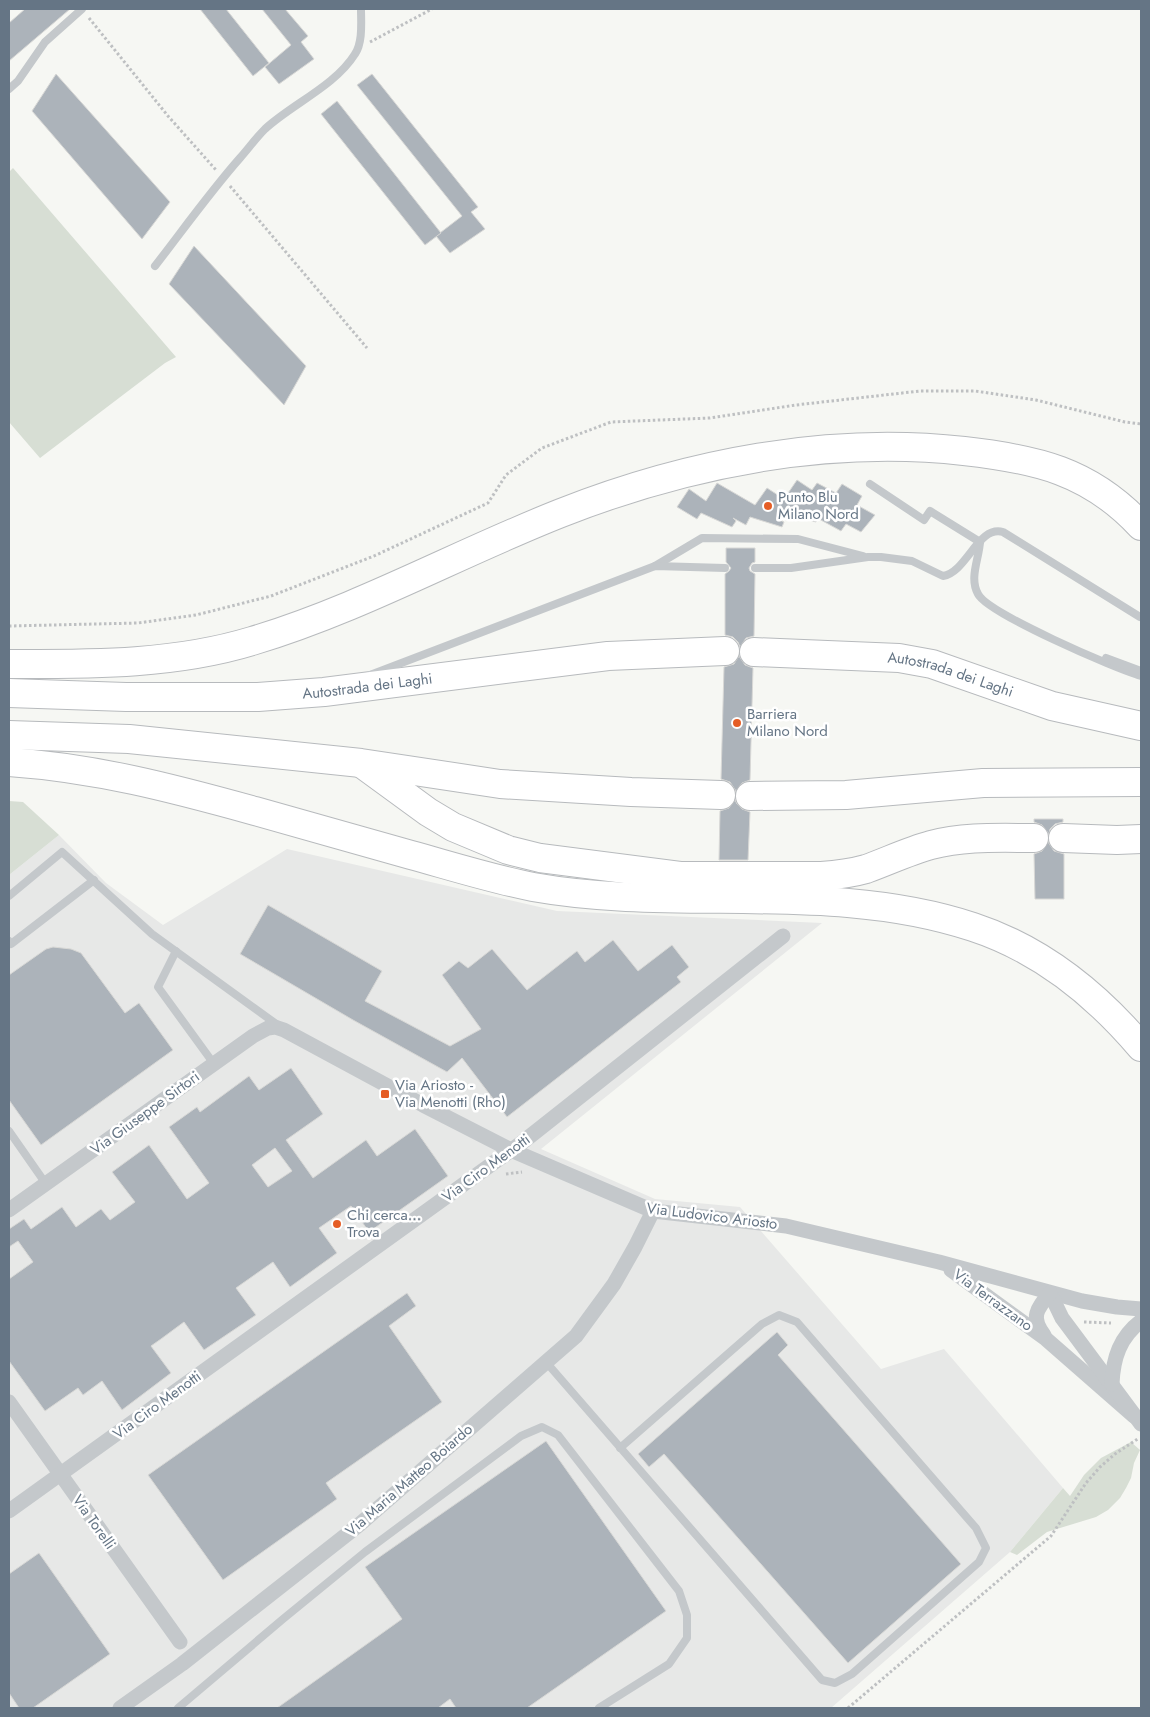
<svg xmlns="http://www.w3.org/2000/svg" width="1150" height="1717" viewBox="0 0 1150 1717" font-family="Jost,sans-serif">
	<rect width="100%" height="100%" fill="#f6f7f3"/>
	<!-- built -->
	<path fill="#e7e8e7" d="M59 835 106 883 163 925 287 849 557 911 822 923 541 1149 655 1199 740 1207 881 1369 944 1349 1063 1488 1010 1552 831 1708H9V875Z"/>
	<!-- green -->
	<g fill="#d7ded4">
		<path d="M13 168 176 357 165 363 40 458 9 422V172Z"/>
		<path d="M9 801 23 802 59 835 9 875Z"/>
		<path d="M1131 1442 1140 1450 1134 1463 1131 1478 1126 1488 1120 1498 1108 1510 1096 1517 1047 1532 1017 1555 1010 1552 1063 1488 1070 1496 1084 1475 1101 1458Z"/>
	</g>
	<!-- building -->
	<g fill="#acb3ba" stroke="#d8d8d6" fill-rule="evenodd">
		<path d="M25 9H70L9 61V23Z"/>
		<path d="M200 9H226L269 63 253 76Z"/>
		<path d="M262 9H285L308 36 301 42 314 59 279 84 265 67 291 45Z"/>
		<path d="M56 74 170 202 142 239 32 111Z"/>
		<path d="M372 74 478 207 471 212 485 229 450 253 436 236 462 216 357 85Z"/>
		<path d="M337 101 441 233 425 245 321 114Z"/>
		<path d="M194 246 306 366 284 405 169 284Z"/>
		<path d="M797 480 812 490 817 483 836 493 842 484 862 496 857 505 875 515 861 532 846 524 841 531 819 519 816 522 801 518H776L784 522 782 527 750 517 746 525 733 518 736 521 732 527 701 513 697 519 677 507 689 489 706 501 717 483 755 505 767 488 784 499Z"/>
		<path d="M726 548H755V562L752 563 749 568 750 571 755 574 754 636 746 638 740 647 738 642 733 637 725 635V574L729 571 731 568 726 562Z"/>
		<path d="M739 656 745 665 753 668 750 780 742 783 736 791 730 782 721 779 724 667 734 664Z"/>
		<path d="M735 800 737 804 742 809 750 812 748 860H719L720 811 729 808Z"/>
		<path d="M1034 819H1063V822L1055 824 1050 829 1049 834 1042 825 1034 822Z"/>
		<path d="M1048 842 1054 851 1064 854V899H1035L1034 854 1042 851Z"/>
		<path d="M268 905 382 971 365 1001 450 1046 481 1029 442 975 459 961 468 968 492 949 527 990 577 951 585 962 613 940 638 971 672 945 689 967 677 977 681 982 507 1117 462 1058 447 1072 353 1020 240 954Z"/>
		<path d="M53 947 71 949 81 953 125 1013 139 1003 173 1050 41 1145 9 1100V975L46 949Z"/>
		<path d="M291 1068 323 1114 286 1140 313 1178 366 1140 377 1156 415 1129 448 1176 369 1232 351 1206 319 1228 337 1253 290 1287 273 1262 236 1288 256 1315 204 1350 184 1322 161 1339 151 1346 171 1373 122 1410 102 1381 83 1395 78 1388 45 1411 9 1361V1279L33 1262 18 1241 9 1247V1229L24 1219 31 1229 62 1207 76 1227 101 1209 110 1220 135 1202 112 1172 149 1145 187 1199 209 1183 169 1127 197 1107 200 1112 249 1076 259 1090ZM275 1148 292 1171 268 1187 252 1165Z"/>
		<path d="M407 1293 416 1306 389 1326 442 1402 326 1483 337 1499 223 1580 148 1475Z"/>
		<path d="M777 1332 788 1345 778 1355 961 1564 848 1663 664 1454 649 1467 638 1454Z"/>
		<path d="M546 1441 666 1611 527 1708H456L450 1699 438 1708H277L402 1619 365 1567Z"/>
		<path d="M39 1553 110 1654 33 1708H19L9 1693V1574Z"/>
	</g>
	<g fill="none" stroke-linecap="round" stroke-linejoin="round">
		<defs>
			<g id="motorway">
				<path id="s1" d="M754 652 899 658 932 664 1052 706 1141 726"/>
				<path d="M9 664C90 664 173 665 252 641 359 609 457 554 561 513 688 463 828 436 964 451 1036 459 1090 471 1141 526"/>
				<path id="s2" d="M9 693 126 697H258L324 692 608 656 725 651"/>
				<path d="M9 735 129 739 361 763 500 784 631 792 721 795"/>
				<path d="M9 762C96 768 172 788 255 811 307 826 359 840 411 855 451 866 492 879 533 887 678 913 831 880 973 927 1040 949 1096 994 1141 1047"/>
				<path d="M365 766 428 812 453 827 508 850 540 858 680 876H821C837 875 852 873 866 869 888 861 909 851 931 845 964 836 1000 838 1034 838"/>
				<path d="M750 796 846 795 983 783 1141 782"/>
				<path d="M1063 838 1117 840 1141 839"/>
			</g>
		</defs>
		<!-- motorway casing -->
		<use href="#motorway" stroke="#b7babd" stroke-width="30"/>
		<!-- path -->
		<g stroke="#bec0c2" stroke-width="3" stroke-dasharray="2.5 2.5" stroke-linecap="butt">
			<path d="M89 18 168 116 216 170"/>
			<path d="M370 42 432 9"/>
			<path d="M230 186 367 348"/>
			<path d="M9 626 138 623 196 615 271 596 374 556 488 503 506 475 542 448 611 422 710 418 796 405 920 391H975L1036 400 1125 422 1141 424"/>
			<path d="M506 1174 522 1172"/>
			<path d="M1084 1322 1111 1323"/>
			<path d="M848 1708 1051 1536 1086 1483 1100 1467 1115 1454 1139 1438"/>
		</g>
		<!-- service -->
		<g stroke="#c4c8cb" stroke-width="8">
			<path d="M9 89 18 81 45 42 82 9"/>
			<path d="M155 266C183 230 210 192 240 158 248 149 256 138 265 129 292 104 335 86 355 54 363 42 361 22 361 9"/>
			<path d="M870 484 924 520 930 511 980 542"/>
			<path d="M980 542C979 559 969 578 978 594 987 613 1116 669 1141 676"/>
			<path d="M655 566 702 538 798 539 863 556"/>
			<path d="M755 568H791L868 557H881L912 561 943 576C967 572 978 525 1003 532L1140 617"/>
			<path d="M1106 658 1141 671"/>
			<path d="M370 675 655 566 725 568"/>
			<path d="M9 896 62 852 152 934 279 1026"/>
			<path d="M9 941 11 944 94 880"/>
			<path d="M176 951 158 987 214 1064"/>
			<path d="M9 1131 46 1184"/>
			<path d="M546 1362 822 1680 835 1683 852 1674 979 1562 986 1548 976 1528 797 1322 779 1315 762 1324 620 1448"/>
			<path d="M178 1708 283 1619 365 1552 521 1436 542 1427 558 1435 679 1591 687 1615V1638L669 1664 599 1708"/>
		</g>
		<!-- minor -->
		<g stroke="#c4c8cb" stroke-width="15">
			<path d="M9 1210 253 1036 268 1028 275 1027 284 1030 423 1105 511 1150 653 1211 786 1226 939 1262 1082 1301 1117 1307 1141 1309"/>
			<path d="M951 1270 1046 1339 1134 1416"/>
			<path d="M1050 1293 1062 1318 1141 1424"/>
			<path d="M1044 1335C1030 1317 1037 1309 1050 1293"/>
			<path d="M1112 1384C1113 1358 1120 1337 1141 1321"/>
			<path d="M9 1402 180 1642"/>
			<path d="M9 1511 524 1141 783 936"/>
			<path d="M120 1708 182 1664 360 1524 576 1336 614 1284 635 1247 653 1211"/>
		</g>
		<!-- motorway -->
		<use href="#motorway" stroke="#fff" stroke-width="28"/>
	</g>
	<!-- markers -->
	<g fill="#e55d25" stroke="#fff" stroke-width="2">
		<circle cx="768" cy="506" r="5"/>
		<circle cx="737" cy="723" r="5"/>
		<rect x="380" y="1089" width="10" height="10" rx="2.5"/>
		<circle cx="337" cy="1224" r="5"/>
	</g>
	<g text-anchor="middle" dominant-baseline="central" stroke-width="5" stroke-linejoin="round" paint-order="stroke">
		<!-- poi labels -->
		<g font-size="15" fill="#657585" stroke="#fff" text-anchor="start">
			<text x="778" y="497">Punto Blu<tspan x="778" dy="17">Milano Nord</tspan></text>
			<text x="747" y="714">Barriera<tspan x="747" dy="17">Milano Nord</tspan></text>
			<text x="395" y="1085">Via Ariosto -<tspan x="395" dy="17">Via Menotti (Rho)</tspan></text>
			<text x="347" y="1215">Chi cerca...<tspan x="347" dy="17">Trova</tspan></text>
		</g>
		<!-- street labels -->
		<g font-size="15" fill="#657585" stroke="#fff">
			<text stroke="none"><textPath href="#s1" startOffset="199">Autostrada dei Laghi</textPath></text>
			<text stroke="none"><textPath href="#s2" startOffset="359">Autostrada dei Laghi</textPath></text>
			<text transform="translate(145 1113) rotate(-36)">Via Giuseppe Sirtori</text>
			<text transform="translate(486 1168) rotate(-36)">Via Ciro Menotti</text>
			<text transform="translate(712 1216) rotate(7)">Via Ludovico Ariosto</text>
			<text transform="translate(993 1300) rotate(36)">Via Terrazzano</text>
			<text transform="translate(157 1405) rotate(-36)">Via Ciro Menotti</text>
			<text transform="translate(409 1480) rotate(-41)">Via Maria Matteo Boiardo</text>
			<text transform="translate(94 1522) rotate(55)">Via Torelli</text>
		</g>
	</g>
	<!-- border -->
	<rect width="1150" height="1717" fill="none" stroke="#657585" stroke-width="20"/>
</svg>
